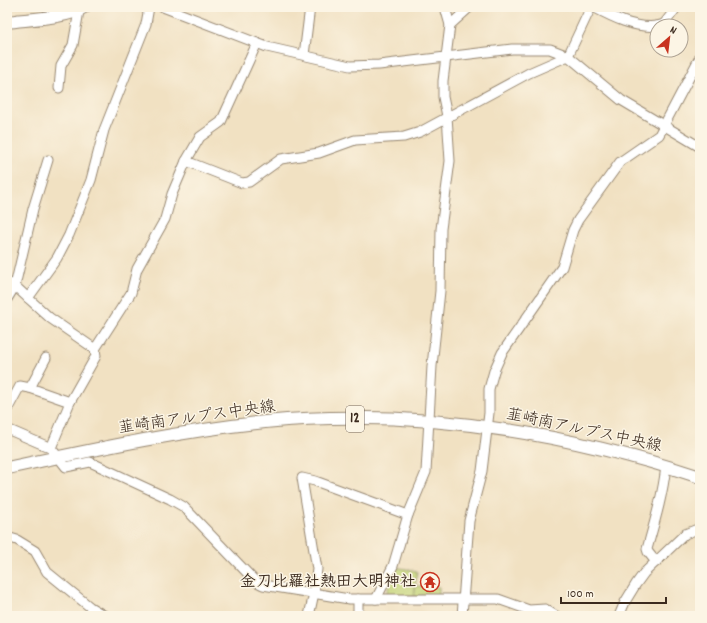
<svg xmlns="http://www.w3.org/2000/svg" width="707" height="623" viewBox="0 0 707 623" font-family="Dekko,'Klee One',sans-serif">
	<defs>
		<pattern id="grass-tufts" width="24" height="20" patternUnits="userSpaceOnUse"><rect width="24" height="20" fill="#c2d376"/><path d="M3 7l-1-3M5 7V3M7 7l1-3M15 17l-1-3M17 17v-4M19 17l1-3" fill="none" stroke="#a8b566"/></pattern>
	</defs>
	<rect width="100%" height="100%" fill="#fcf5e5"/>
	<filter id="ink" filterUnits="userSpaceOnUse"><feTurbulence type="fractalNoise" baseFrequency=".025" numOctaves="2"/><feDisplacementMap in="SourceGraphic" scale="8" xChannelSelector="R" yChannelSelector="G"/><feConvolveMatrix kernelMatrix="1 2 1 2 8 2 1 2 1" color-interpolation-filters="sRGB"/></filter>
	<filter id="wash" filterUnits="userSpaceOnUse"><feTurbulence type="fractalNoise" baseFrequency=".012" numOctaves="4" result="noise"/><feDisplacementMap in="SourceGraphic" scale="16" xChannelSelector="R" yChannelSelector="G"/><feGaussianBlur stdDeviation="0.9" result="paint"/><feColorMatrix in="noise" values="0 0 0 0 0 0 0 0 0 0 0 0 0 0 0 0 0 1.4 0 .05"/><feComposite in="paint" operator="in"/></filter>
	<g filter="url(#wash)">
		<rect width="100%" height="100%" fill="#f1e1c2"/>
		<!-- grass -->
		<path fill="url(#grass-tufts)" stroke="#7e7e4a" d="M416 586 439 587V598L414 597Z"/>
		<!-- pitch -->
		<path fill="#c2d376" stroke="#7e7e4a" d="M395 567 417 571 414 597 386 595Z"/>
	</g>
	<g filter="url(#ink)">
		<g fill="none" stroke-linecap="round" stroke-linejoin="round">
			<defs>
				<g id="minor">
					<path d="M163 7 267 47 350 66 379 65 512 49H550L568 56 621 100 700 147"/>
					<path d="M593 7C612 17 635 29 657 26"/>
					<path d="M446 11 450 25"/>
					<path d="M657 26 664 24 677 7"/>
					<path d="M304 55 310 7"/>
					<path d="M59 88 61 66 73 45 79 11"/>
					<path d="M186 161 242 183 249 182 281 159 319 153 355 140 404 137 420 132 529 73 568 56 591 7"/>
					<path d="M7 282 15 286 28 298 57 258 69 235 91 180 104 130 146 24 149 7"/>
					<path d="M28 298 50 318 95 349"/>
					<path d="M7 299 15 286 33 209 48 160"/>
					<path d="M30 388 70 402"/>
					<path d="M7 410 20 386 30 388 46 358"/>
					<path d="M7 429 51 448 66 467 90 462 170 499 184 507 255 581 263 585 349 599H498L529 610 545 609 556 616"/>
					<path d="M51 448 70 402 96 356 95 349 131 293 137 269 165 219 172 194 186 161 200 137 221 122 257 43"/>
					<path d="M7 537 17 540 35 551 47 572 90 607 105 616"/>
					<path d="M656 562 648 552 647 549C655 521 663 494 666 466"/>
					<path d="M358 599V616"/>
					<path d="M376 599 393 566 408 515 426 472 432 366 440 291 441 229 450 161 447 116 443 97V81L450 25 470 7"/>
					<path d="M309 616 314 593 317 569 302 478 315 481 408 515"/>
					<path d="M462 616 469 521 482 471 489 413V389L494 371 502 353 562 267 573 230 578 220 620 162 659 135 700 57"/>
					<path d="M619 616 625 602 636 584 644 573 685 534 700 528"/>
				</g>
				<g id="major">
					<path d="M7 22C27 19 68 18 84 7"/>
					<path d="M7 468C92 450 178 431 265 422 412 408 560 431 700 477"/>
				</g>
			</defs>
			<!-- minor casing -->
			<use href="#minor" stroke="#968670" stroke-width="11"/>
			<!-- major casing -->
			<use href="#major" stroke="#968670" stroke-width="14"/>
			<!-- minor -->
			<use href="#minor" stroke="#fff" stroke-width="9"/>
			<!-- major -->
			<use href="#major" stroke="#fff" stroke-width="12"/>
		</g>
	</g>
	<!-- icons -->
	<defs>
		<symbol id="temple-ring" viewBox="-11 -11 22 22"><circle r="9.5" fill="#fcf5e5" stroke="#c8321e" stroke-width="1.5"/><path d="M0-6L5-2H3V0L6.5 2.5H4V6H1.5V3h-3V6H-4V2.5H-6.5L-3 0V-2H-5Z" fill="#c8321e"/></symbol>
	</defs>
	<g fill-rule="evenodd">
		<use href="#temple-ring" x="419" y="571" width="22" height="22"/>
	</g>
	<g text-anchor="middle" dominant-baseline="central" stroke-width="3" stroke-linejoin="round" paint-order="stroke">
		<!-- shield labels -->
		<rect fill="#fcf5e5" stroke="#75675a" stroke-width="1" x="346" y="406" width="18" height="26" rx="3"/>
		<g font-size="15" font-weight="bold" fill="#3b2a1e">
			<text x="355" y="419">12</text>
		</g>
		<!-- street labels -->
		<g font-size="16" fill="#3b2a1e" stroke="#fcf5e5">
			<text transform="translate(197 418) rotate(-8)">韮崎南アルプス中央線</text>
			<text transform="translate(584 431) rotate(12)">韮崎南アルプス中央線</text>
		</g>
		<!-- poi labels -->
		<g font-size="16" font-weight="bold" fill="#3b2a1e" stroke="#fcf5e5" text-anchor="end">
			<text x="416" y="582">金刀比羅社熱田大明神社</text>
		</g>
	</g>
	<!-- margin -->
	<rect width="707" height="623" fill="none" stroke="#fcf5e5" stroke-width="24"/>
	<!-- north arrow -->
	<g transform="translate(669 38) rotate(28)"><circle r="19" fill="#fcf5e5" stroke="#afa495"/>
	<path d="M0-3L7 15L0 10L-7 15Z" fill="#c8321e"/>
	<text y="-6" font-size="11" font-weight="bold" text-anchor="middle" fill="#3b2a1e">N</text>
	</g>
	<!-- scale -->
	<path d="M561 597v6h105v-6" fill="none" stroke="#3b2a1e" stroke-width="2"/>
	<text x="567" y="597" font-size="12" fill="#3b2a1e" stroke="#fcf5e5" stroke-width="3" paint-order="stroke">100 m</text>
</svg>
